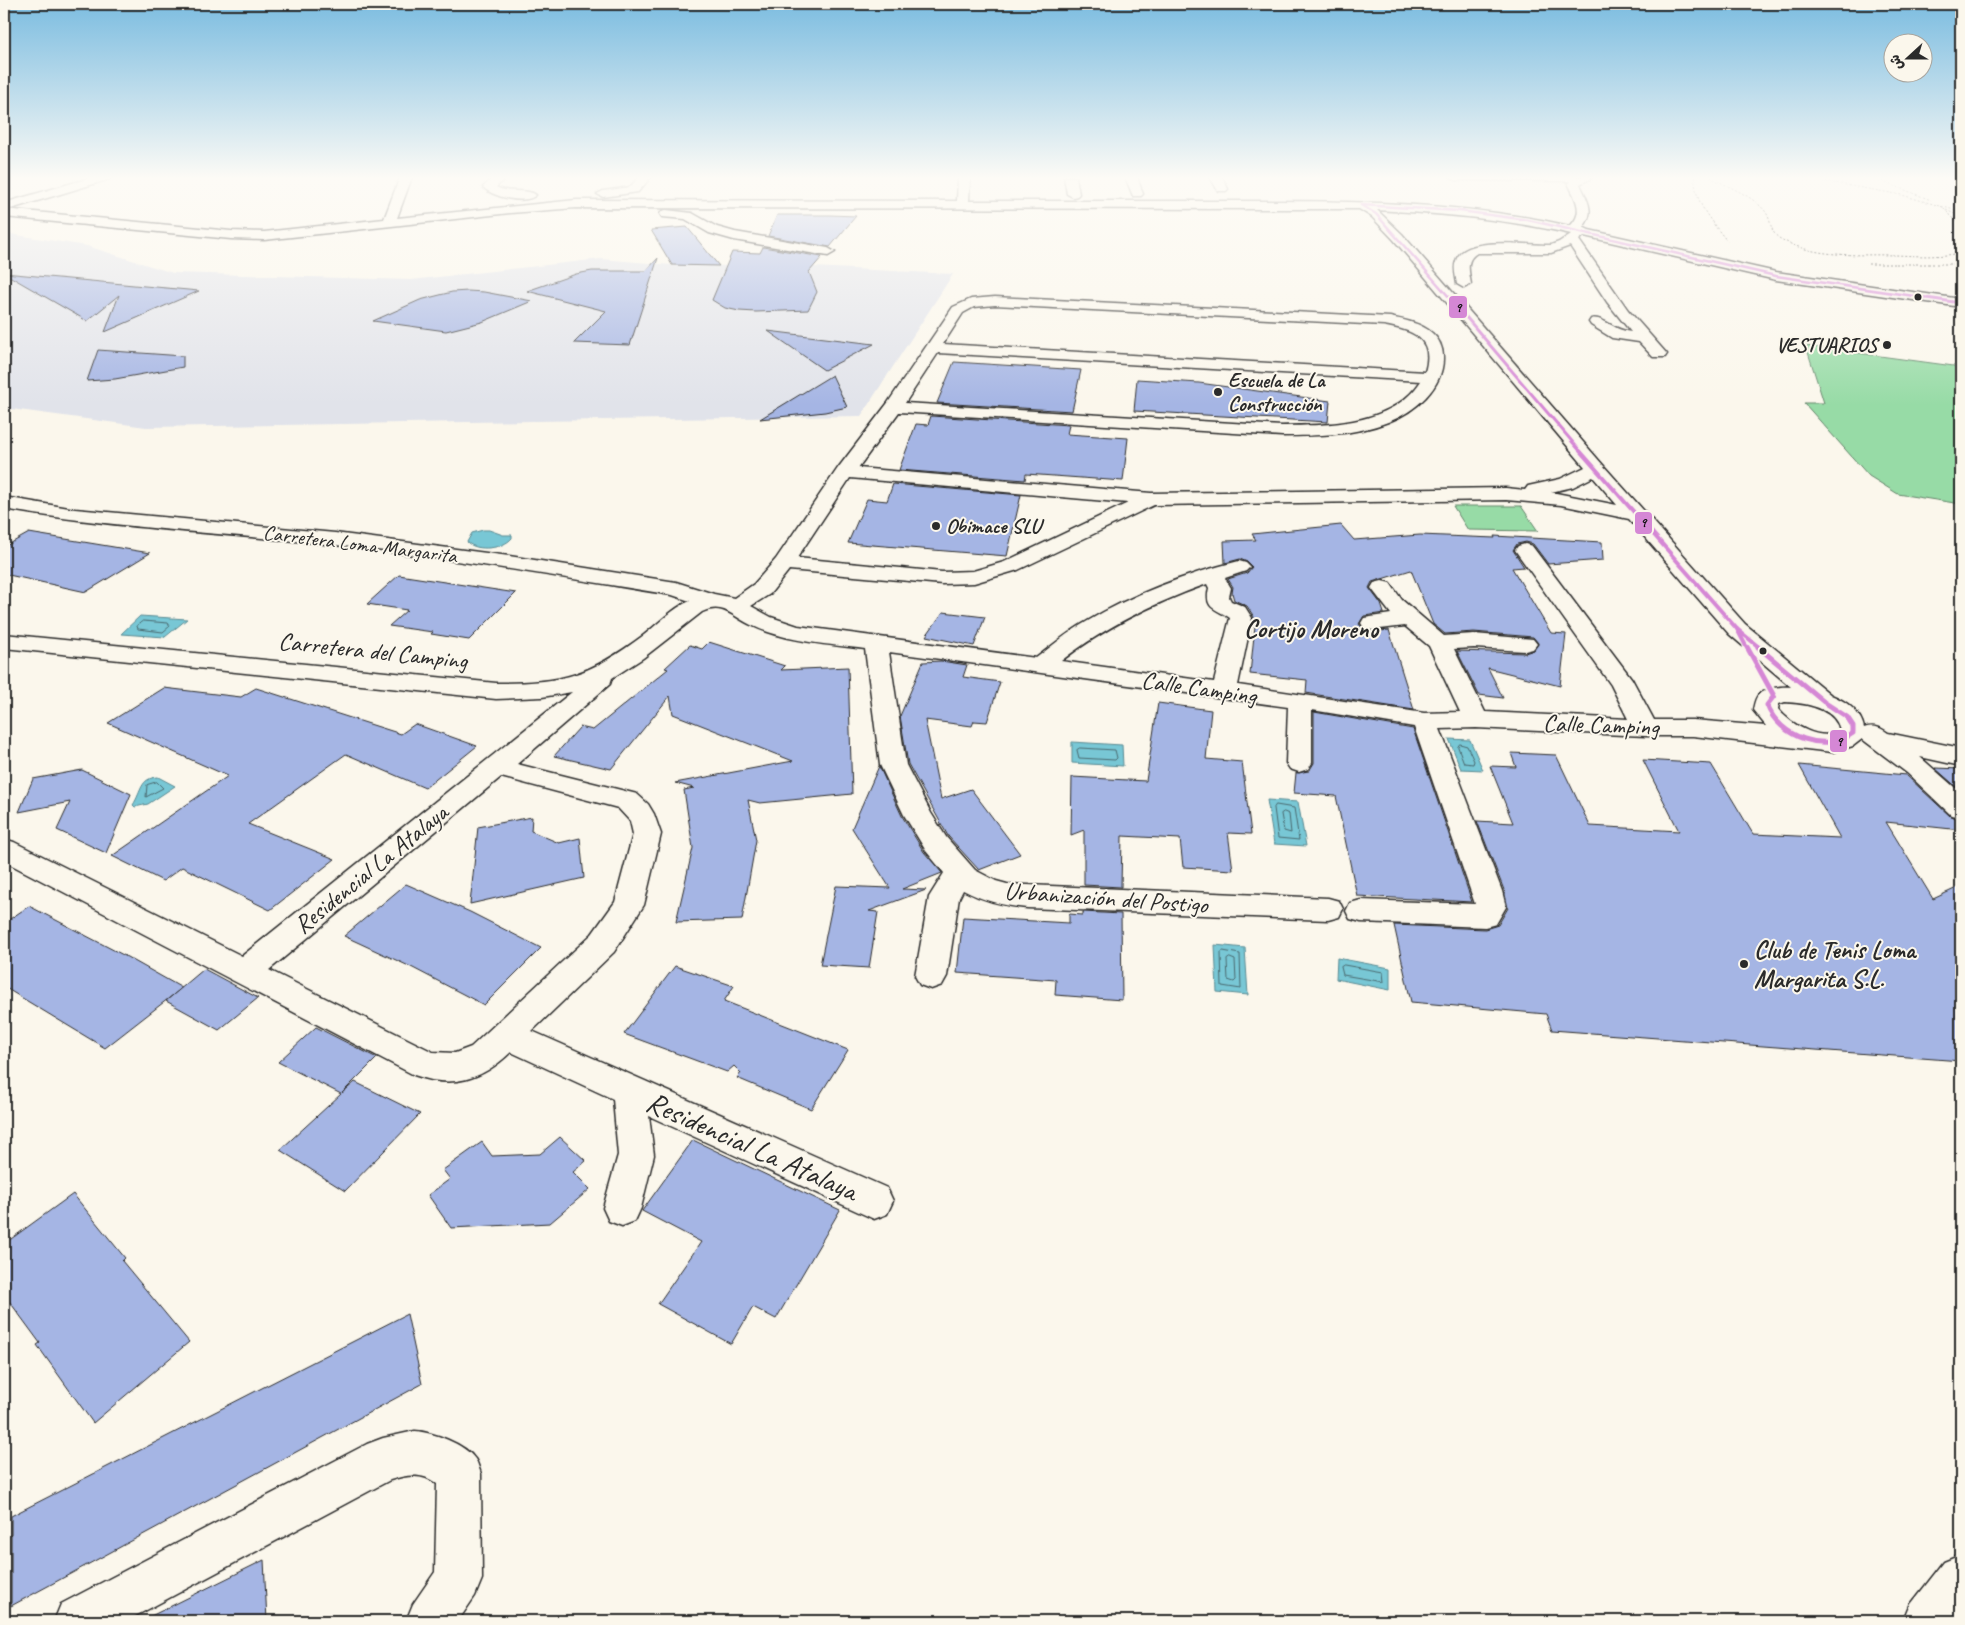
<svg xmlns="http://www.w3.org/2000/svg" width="1965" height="1625" viewBox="0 0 1965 1625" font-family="Caveat,'Playpen Sans Arabic',sans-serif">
	<rect width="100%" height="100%" fill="#fbf7ec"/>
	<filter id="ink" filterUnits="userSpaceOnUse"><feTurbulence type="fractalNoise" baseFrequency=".02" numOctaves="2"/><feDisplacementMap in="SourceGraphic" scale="10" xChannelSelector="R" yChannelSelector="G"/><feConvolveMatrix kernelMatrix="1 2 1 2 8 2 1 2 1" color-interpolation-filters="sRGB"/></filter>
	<g filter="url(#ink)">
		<!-- built -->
		<path fill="#e1e3ea" d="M4 233 87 246 173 273 411 280 601 259 672 265 813 267 953 274 861 416 146 427 4 408Z"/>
		<!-- green -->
		<g fill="#97dba6" stroke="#618368">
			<path d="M1806 346 1961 367V504L1898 494 1869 476 1804 403H1824Z"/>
			<path d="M1453 506H1521L1538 531 1468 530Z"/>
		</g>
		<!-- water -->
		<g fill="#78c7d5" stroke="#598991">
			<path d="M483 530H489L503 535H512V538C503 549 477 552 467 542L472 533Z"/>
			<path d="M140 616 187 619 165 637 121 634Z"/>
			<path d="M1449 739 1470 740 1483 770 1461 769Z"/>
			<path d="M1072 742 1122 745 1123 766 1072 763Z"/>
			<path d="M158 777 175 786 148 804 135 807 133 805C142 791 140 778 158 777Z"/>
			<path d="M1267 800 1298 802 1306 846 1274 844Z"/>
			<path d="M1215 945 1245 948 1248 995 1217 992Z"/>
			<path d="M1337 958 1390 968V990L1336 979Z"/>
		</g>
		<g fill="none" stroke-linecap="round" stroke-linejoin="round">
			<!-- shore -->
			<g stroke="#4a696f" stroke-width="1">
				<path d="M143 621 168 623 170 626 163 632 138 629 137 626Z"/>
				<path d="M1460 744 1467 746 1474 761 1473 764 1464 763 1458 747Z"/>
				<path d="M1080 748 1115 750 1117 758 1115 760 1079 758 1077 750Z"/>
				<path d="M157 782 163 788 146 797 147 785Z"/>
				<path d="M1276 805 1294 808 1299 840 1278 838 1274 808Z"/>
				<path d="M1284 812 1289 814 1291 833 1284 831 1281 814Z"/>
				<path d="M1223 951 1240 954 1241 989 1222 986 1221 953Z"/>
				<path d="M1230 958 1235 960 1236 980 1234 982 1228 980 1227 960Z"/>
				<path d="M1344 965 1383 972 1384 982 1343 975 1341 967Z"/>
			</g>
		</g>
		<!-- building -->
		<g fill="#a5b5e4" stroke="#2b2b2b">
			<path d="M777 215H830L856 216 830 247 768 236Z"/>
			<path d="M687 227 719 266 672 265 651 230Z"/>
			<path d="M763 247 822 257 809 272 817 292 808 310 756 312 739 311 725 308 712 300 732 252 760 253Z"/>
			<path d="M658 258 630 345 574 343 606 311 527 291 576 274 592 271H646Z"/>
			<path d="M4 273 123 284 199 291 105 332 119 295 87 321Z"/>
			<path d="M468 291 484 292 532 301 482 322 446 331 373 321 420 300 452 292Z"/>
			<path d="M768 331 874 344 824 370Z"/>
			<path d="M98 350 183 356V367L115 379 87 381Z"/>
			<path d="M954 362 1081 370 1072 411 937 403Z"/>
			<path d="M832 375 847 407 825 412 760 419Z"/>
			<path d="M1137 379 1199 383 1330 401 1328 422 1134 411Z"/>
			<path d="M931 416 1069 425 1067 434 1128 438 1123 481 1026 474 1025 480 899 470 916 424 928 425Z"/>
			<path d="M893 484 1021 495 1007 556 848 543 867 499 887 501Z"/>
			<path d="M1341 525 1354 540 1420 535 1495 538 1494 536 1602 542 1603 560 1548 564 1533 544 1526 542 1517 544 1513 550 1524 567 1512 568 1551 633 1566 634 1560 686 1488 668 1503 698 1479 695 1457 651 1525 653 1534 650 1538 643 1533 637 1474 632 1445 634 1433 624 1411 570 1372 582 1369 588 1381 604 1384 613 1364 616 1359 624 1364 630 1372 632 1389 630 1414 710 1306 693 1307 680 1250 674 1255 626H1252L1254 617 1247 606 1234 600 1232 593 1233 587 1228 579 1247 573 1252 567 1247 562 1240 559 1225 563 1224 541 1256 540 1252 534Z"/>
			<path d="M29 533 150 553 86 592 4 574V547Z"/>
			<path d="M399 575 516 593 469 640 431 634 433 632 389 626 407 610 367 604Z"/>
			<path d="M943 612 985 617 974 646 926 636Z"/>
			<path d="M709 642 785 666 781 670 848 667 852 794 760 803 748 800 756 840 742 920 676 922 693 848 684 790 694 788 675 783 793 761 673 714 670 696 611 769 554 756 580 727 593 730 668 669 665 668 690 645 702 649Z"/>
			<path d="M941 661 967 665 963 677 1000 682 987 722 974 721 972 726 925 720 941 799 971 789 1020 854 979 870 948 836 908 764 900 716 923 662Z"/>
			<path d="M164 688 241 697 256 688 401 734 415 724 477 746 425 788 346 754 248 824 335 859 270 910 182 867 163 881 112 856 228 776 108 723Z"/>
			<path d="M1158 703 1211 710 1206 759 1242 762 1251 834 1228 833 1233 870 1183 867 1180 839 1122 836 1121 887 1084 885V830L1071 835 1072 777 1146 781Z"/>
			<path d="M1314 712 1413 729 1472 902 1357 896 1336 796 1294 793 1296 773 1309 771 1314 763Z"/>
			<path d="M1511 753 1556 755 1590 826 1679 831 1643 760 1711 764 1753 834 1840 838 1799 765 1906 775 1950 816 1961 819V830L1886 822 1933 899 1961 886V1061L1552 1030 1546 1014 1411 1002 1394 925 1485 929 1498 925 1508 908 1504 890 1477 821 1513 823 1490 766 1516 767Z"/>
			<path d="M879 766 902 816 924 852 942 873 902 889 926 890 869 911 878 912 869 968 820 965 836 886 890 888 852 828Z"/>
			<path d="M1935 768 1961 769V791Z"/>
			<path d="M82 770 131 794 106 853 57 830 70 802 19 812 33 779Z"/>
			<path d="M532 817 531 831 559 843 580 838 584 878 470 904 478 827Z"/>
			<path d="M406 884 470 912 541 948 484 1005 411 967 344 936Z"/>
			<path d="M29 906 127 957 182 988 105 1048 4 987V923Z"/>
			<path d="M1083 912 1121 914 1122 1000 1055 995 1056 980 957 973 963 917 1069 923V914L1083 915Z"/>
			<path d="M675 966 734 986 724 1001 848 1050 811 1109 737 1078 741 1073 734 1066 727 1072 624 1034Z"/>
			<path d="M204 969 258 998 219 1030 166 1001Z"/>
			<path d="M316 1027 377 1058 342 1093 355 1082 420 1114 345 1191 280 1150 341 1094 278 1062Z"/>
			<path d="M560 1137 586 1161 573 1172 590 1189 550 1223 451 1228 428 1195 450 1179 443 1170 482 1142 492 1156 540 1154Z"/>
			<path d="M693 1140 840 1210 776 1319 753 1307 731 1344 658 1304 701 1242 642 1211Z"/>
			<path d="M73 1194 125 1258 122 1261 189 1342 93 1423 37 1345 40 1343 4 1294V1244Z"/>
			<path d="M407 1314 422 1384 11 1606V1516Z"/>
			<path d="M264 1560 267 1621H141Z"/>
		</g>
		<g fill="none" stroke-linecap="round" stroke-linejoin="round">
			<defs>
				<g id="minor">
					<path d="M400 177H412L397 218 576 200 957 201 958 177H970L969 201C1061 201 1154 201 1246 201 1355 201 1463 202 1570 226 1585 212 1575 198 1568 183L1570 181 1456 180 1450 177H1594L1580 184C1587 200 1596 212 1583 227L1589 230 1776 272 1961 299V307L1776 280 1584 236 1579 240 1628 310 1667 354 1665 357H1653L1639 342 1612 338 1591 325 1589 322 1591 319C1603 316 1614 331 1631 332L1607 302 1570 246 1551 253H1477C1465 260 1469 271 1471 284L1464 288 1457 284C1456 277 1453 268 1456 261 1463 234 1529 246 1551 245L1559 242 1571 234C1507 219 1443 214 1377 210L1402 234 1603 465 1745 624 1831 695C1846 701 1861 712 1864 728 1874 725 1880 727 1888 733L1961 748V766L1920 757 1961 793V817L1951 815 1907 773 1862 739 1853 746 1832 752 1693 736H1645L1476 728 1440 729 1502 891 1506 907 1496 924 1485 927 1361 922 1350 919 1346 911 1350 903 1361 900 1475 904 1414 727 1312 710V763L1308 769 1299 772 1290 769 1286 763 1288 707 889 652 906 765 931 813 946 837 975 870 996 881 1007 884 1328 898 1339 901 1343 909 1339 917 1328 920 1027 908C1004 906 984 901 963 890L959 898 947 976 942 985 931 989 920 985 915 976 929 897 944 873 926 851 904 815 880 765 865 649C827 644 786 642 751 625 732 616 723 602 702 612L643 658 612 678 610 684 517 764 637 794 648 804 654 814 661 834 644 905 614 952 532 1031 887 1188 893 1201 887 1214 874 1219 649 1116 654 1155 641 1208 635 1221 622 1226 609 1221 603 1208 618 1155 613 1099 511 1052C482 1080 453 1089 414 1075L4 861V839L14 842 242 956 572 692 542 697 496 699 4 648V634L496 683C564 683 589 676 644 635 658 624 673 608 690 601L672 595C560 577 448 558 335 545 224 533 113 528 4 509V497L75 509 335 533 509 556 676 582 714 594 734 598 754 584 776 559 838 468 887 404 953 307 971 299 995 297 1390 317C1404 320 1421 323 1432 333 1439 339 1443 348 1443 357 1444 387 1415 412 1388 422 1355 435 1317 436 1282 436L899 412 858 468 1151 493 1506 488 1525 490 1528 486 1560 479 1585 467 1394 240 1372 217 1359 209 576 208 510 213 264 240 231 239 4 217V209L231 231 264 232 384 219ZM995 305 1384 325C1413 330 1435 338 1425 372L943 344 963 313 974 307ZM938 353 1421 381C1391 426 1329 425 1282 426L905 403ZM1593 477 1617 505 1551 492 1573 487ZM850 478 1128 503 1004 562 973 571 942 572 797 558ZM1506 500 1561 505 1629 519 1729 634 1791 687C1782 686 1766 688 1759 694 1755 698 1754 705 1753 710L1766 726 1693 720H1654L1632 679 1532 546 1525 544 1518 546 1515 550 1611 685 1628 719 1485 712 1454 649 1474 648 1525 651 1533 649 1537 644 1533 639 1474 634 1444 636 1402 600 1390 583 1382 581 1374 583 1371 588 1391 614 1364 618 1361 623 1364 628 1372 630 1405 626 1429 646 1460 712 1424 713 1238 685 1252 618 1245 607 1231 601 1229 597 1231 588 1225 578 1246 571 1250 567 1246 563 1239 561C1186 574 1133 594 1086 622 1068 632 1052 646 1036 658L798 626 771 617 751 606 770 594 789 570 942 584 974 583 1018 570 1154 505ZM1207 584 1209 588C1204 610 1216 608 1230 618L1214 682 1061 661C1106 626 1154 603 1207 584ZM1785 702C1805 703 1835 707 1840 730 1822 744 1790 724 1778 709L1779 704ZM501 777 618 808 630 821 633 834 615 902 592 934 471 1047 455 1053 433 1052 269 970Z"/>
					<path d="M494 177H507L496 187C508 194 528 188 536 195 526 205 492 197 483 187Z"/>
					<path d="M639 177H651L638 192 603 197 597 194 603 191 630 187Z"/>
					<path d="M1064 177H1076L1079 194 1077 196 1073 197 1067 194Z"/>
					<path d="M1125 177H1137L1143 194 1141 196H1133Z"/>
					<path d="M1210 177H1222L1228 189 1226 191H1218Z"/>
					<path d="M666 210 692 213 717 227 735 232 828 248 835 252 828 256 734 240 709 233 685 219 662 217 660 214 662 211Z"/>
					<path d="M415 1431C432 1432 465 1444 475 1459 478 1463 479 1469 481 1474L482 1579 475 1596 458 1621H406L413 1604 435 1572 437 1484C422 1472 407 1475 390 1480L126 1621H54L61 1604 367 1444 383 1438Z"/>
					<path d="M1961 1555V1617L1958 1621H1904L1911 1604 1944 1562Z"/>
				</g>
				<path id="highway" d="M93 177H112L110 179 4 211V203Z"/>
			</defs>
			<!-- minor casing -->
			<use href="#minor" stroke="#2b2b2b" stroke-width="3"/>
			<!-- highway casing -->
			<use href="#highway" stroke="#2b2b2b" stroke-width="3"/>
			<!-- path -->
			<g stroke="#2b2b2b" stroke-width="1" stroke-dasharray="2 2" stroke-linecap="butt">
				<path d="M1695 177C1694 203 1712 222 1727 241"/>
				<path d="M1710 177C1728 187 1752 195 1765 211 1772 220 1769 231 1779 238 1814 259 1857 254 1896 255 1918 256 1939 257 1961 253"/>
				<path d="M1801 177 1902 195 1961 212"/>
				<path d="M1871 177 1931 200"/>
				<path d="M1941 177 1961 178"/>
				<path d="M1941 206 1961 226"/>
				<path d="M1946 210 1961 217"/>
				<path d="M1868 264H1961"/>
			</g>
			<!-- minor -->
			<use href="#minor" fill="#fbf7ec" fill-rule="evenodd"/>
			<!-- highway -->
			<use href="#highway" fill="#fbf7ec" fill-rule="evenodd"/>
			<defs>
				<g id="bus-1-far3">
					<path d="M1361 205 1376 214 1450 298"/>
					<path d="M1361 205 1460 211 1528 220 1776 276 1928 298"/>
				</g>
				<g id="bus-1-far2">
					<path d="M1449 297 1581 452"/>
					<path d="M1919 297 1961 303"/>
				</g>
				<g id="bus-1-far1">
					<path d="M1580 451 1737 629"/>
					<path d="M1747 648 1737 629 1760 648"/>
				</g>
				<path id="bus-1" d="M1747 647 1774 696 1767 705C1779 737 1825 754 1853 733V726L1847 717 1824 702 1758 647"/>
			</defs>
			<!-- bus-1-far3 casing -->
			<use href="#bus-1-far3" stroke="#fbf7ec" stroke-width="4.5"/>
			<!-- bus-1-far2 casing -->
			<use href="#bus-1-far2" stroke="#fbf7ec" stroke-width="5.5"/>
			<!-- bus-1-far1 casing -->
			<use href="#bus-1-far1" stroke="#fbf7ec" stroke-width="6"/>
			<!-- bus-1 casing -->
			<use href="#bus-1" stroke="#fbf7ec" stroke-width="9"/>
			<!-- bus-1-far3 -->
			<use href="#bus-1-far3" stroke="#d587d5" stroke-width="2.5"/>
			<!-- bus-1-far2 -->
			<use href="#bus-1-far2" stroke="#d587d5" stroke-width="3"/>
			<!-- bus-1-far1 -->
			<use href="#bus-1-far1" stroke="#d587d5" stroke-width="4"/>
			<!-- bus-1 -->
			<use href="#bus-1" stroke="#d587d5" stroke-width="5"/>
		</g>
	</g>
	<!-- sky -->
	<linearGradient id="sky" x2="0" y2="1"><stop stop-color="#7bbce0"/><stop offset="0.44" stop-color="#fdfbf6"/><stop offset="1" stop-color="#fdfbf6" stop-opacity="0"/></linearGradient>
	<rect width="1965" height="405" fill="url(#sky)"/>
	<!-- markers -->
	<g fill="#2b2b2b" stroke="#fbf7ec" stroke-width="2">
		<circle cx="1918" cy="297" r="4.5"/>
		<circle cx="1887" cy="345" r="5"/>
		<circle cx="1218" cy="392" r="5"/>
		<circle cx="936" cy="526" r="5"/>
		<circle cx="1763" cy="651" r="4.5"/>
		<circle cx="1744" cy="964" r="5"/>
	</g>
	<g text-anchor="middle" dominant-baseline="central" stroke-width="4" stroke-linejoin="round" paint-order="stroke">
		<!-- far-poi labels -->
		<g font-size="21" font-weight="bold" fill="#2b2b2b" stroke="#fbf7ec" text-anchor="start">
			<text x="1877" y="345" text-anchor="end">VESTUARIOS</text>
			<text x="1228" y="380">Escuela de La<tspan x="1228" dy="24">Construcción</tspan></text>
			<text x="946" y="526">Obimace SLU</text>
		</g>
		<!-- far-street labels -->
		<g font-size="21" fill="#2b2b2b" stroke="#fbf7ec">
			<text transform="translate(360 544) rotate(7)">Carretera Loma Margarita</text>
		</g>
		<!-- street labels -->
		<g font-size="25" fill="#2b2b2b" stroke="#fbf7ec">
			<text transform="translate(373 651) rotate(6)">Carretera del Camping</text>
			<text transform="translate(1199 688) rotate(8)">Calle Camping</text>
			<text transform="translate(1601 725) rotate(2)">Calle Camping</text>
			<text transform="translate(371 869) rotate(-39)">Residencial La Atalaya</text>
			<text transform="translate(1106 898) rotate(4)">Urbanización del Postigo</text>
		</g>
		<!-- poi labels -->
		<g font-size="25" font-weight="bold" fill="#2b2b2b" stroke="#fbf7ec" text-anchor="start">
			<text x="1754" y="950">Club de Tenis Loma<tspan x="1754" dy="29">Margarita S.L.</tspan></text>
		</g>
		<!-- neighbourhood labels -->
		<g font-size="26" font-weight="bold" fill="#2b2b2b" stroke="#fbf7ec">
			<text x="1311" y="628">Cortijo Moreno</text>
		</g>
		<!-- near-street labels -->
		<g font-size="30" fill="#2b2b2b" stroke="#fbf7ec">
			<text transform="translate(752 1146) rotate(24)">Residencial La Atalaya</text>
		</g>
	</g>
	<g stroke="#fbf7ec" stroke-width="2">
		<rect x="1448" y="295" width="20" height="24" rx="5" fill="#d587d5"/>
		<rect x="1634" y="511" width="19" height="24" rx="5" fill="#d587d5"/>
		<rect x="1829" y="729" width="19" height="24" rx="5" fill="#d587d5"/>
	</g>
	<g font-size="14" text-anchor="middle" font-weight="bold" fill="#111">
		<text x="1458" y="312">9</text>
		<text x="1643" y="527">9</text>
		<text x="1839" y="746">9</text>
	</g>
	<!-- margin -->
	<rect width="1965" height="1625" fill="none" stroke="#fbf7ec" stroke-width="20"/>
	<rect x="10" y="10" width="1945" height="1605" fill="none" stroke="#2b2b2b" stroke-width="2" filter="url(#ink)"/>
	<!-- north arrow -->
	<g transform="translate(1908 58) rotate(249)"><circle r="24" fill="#fbf7ec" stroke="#a8a59f"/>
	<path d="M0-4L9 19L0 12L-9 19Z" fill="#2b2b2b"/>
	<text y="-8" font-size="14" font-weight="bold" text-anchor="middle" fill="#2b2b2b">ش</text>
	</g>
</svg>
